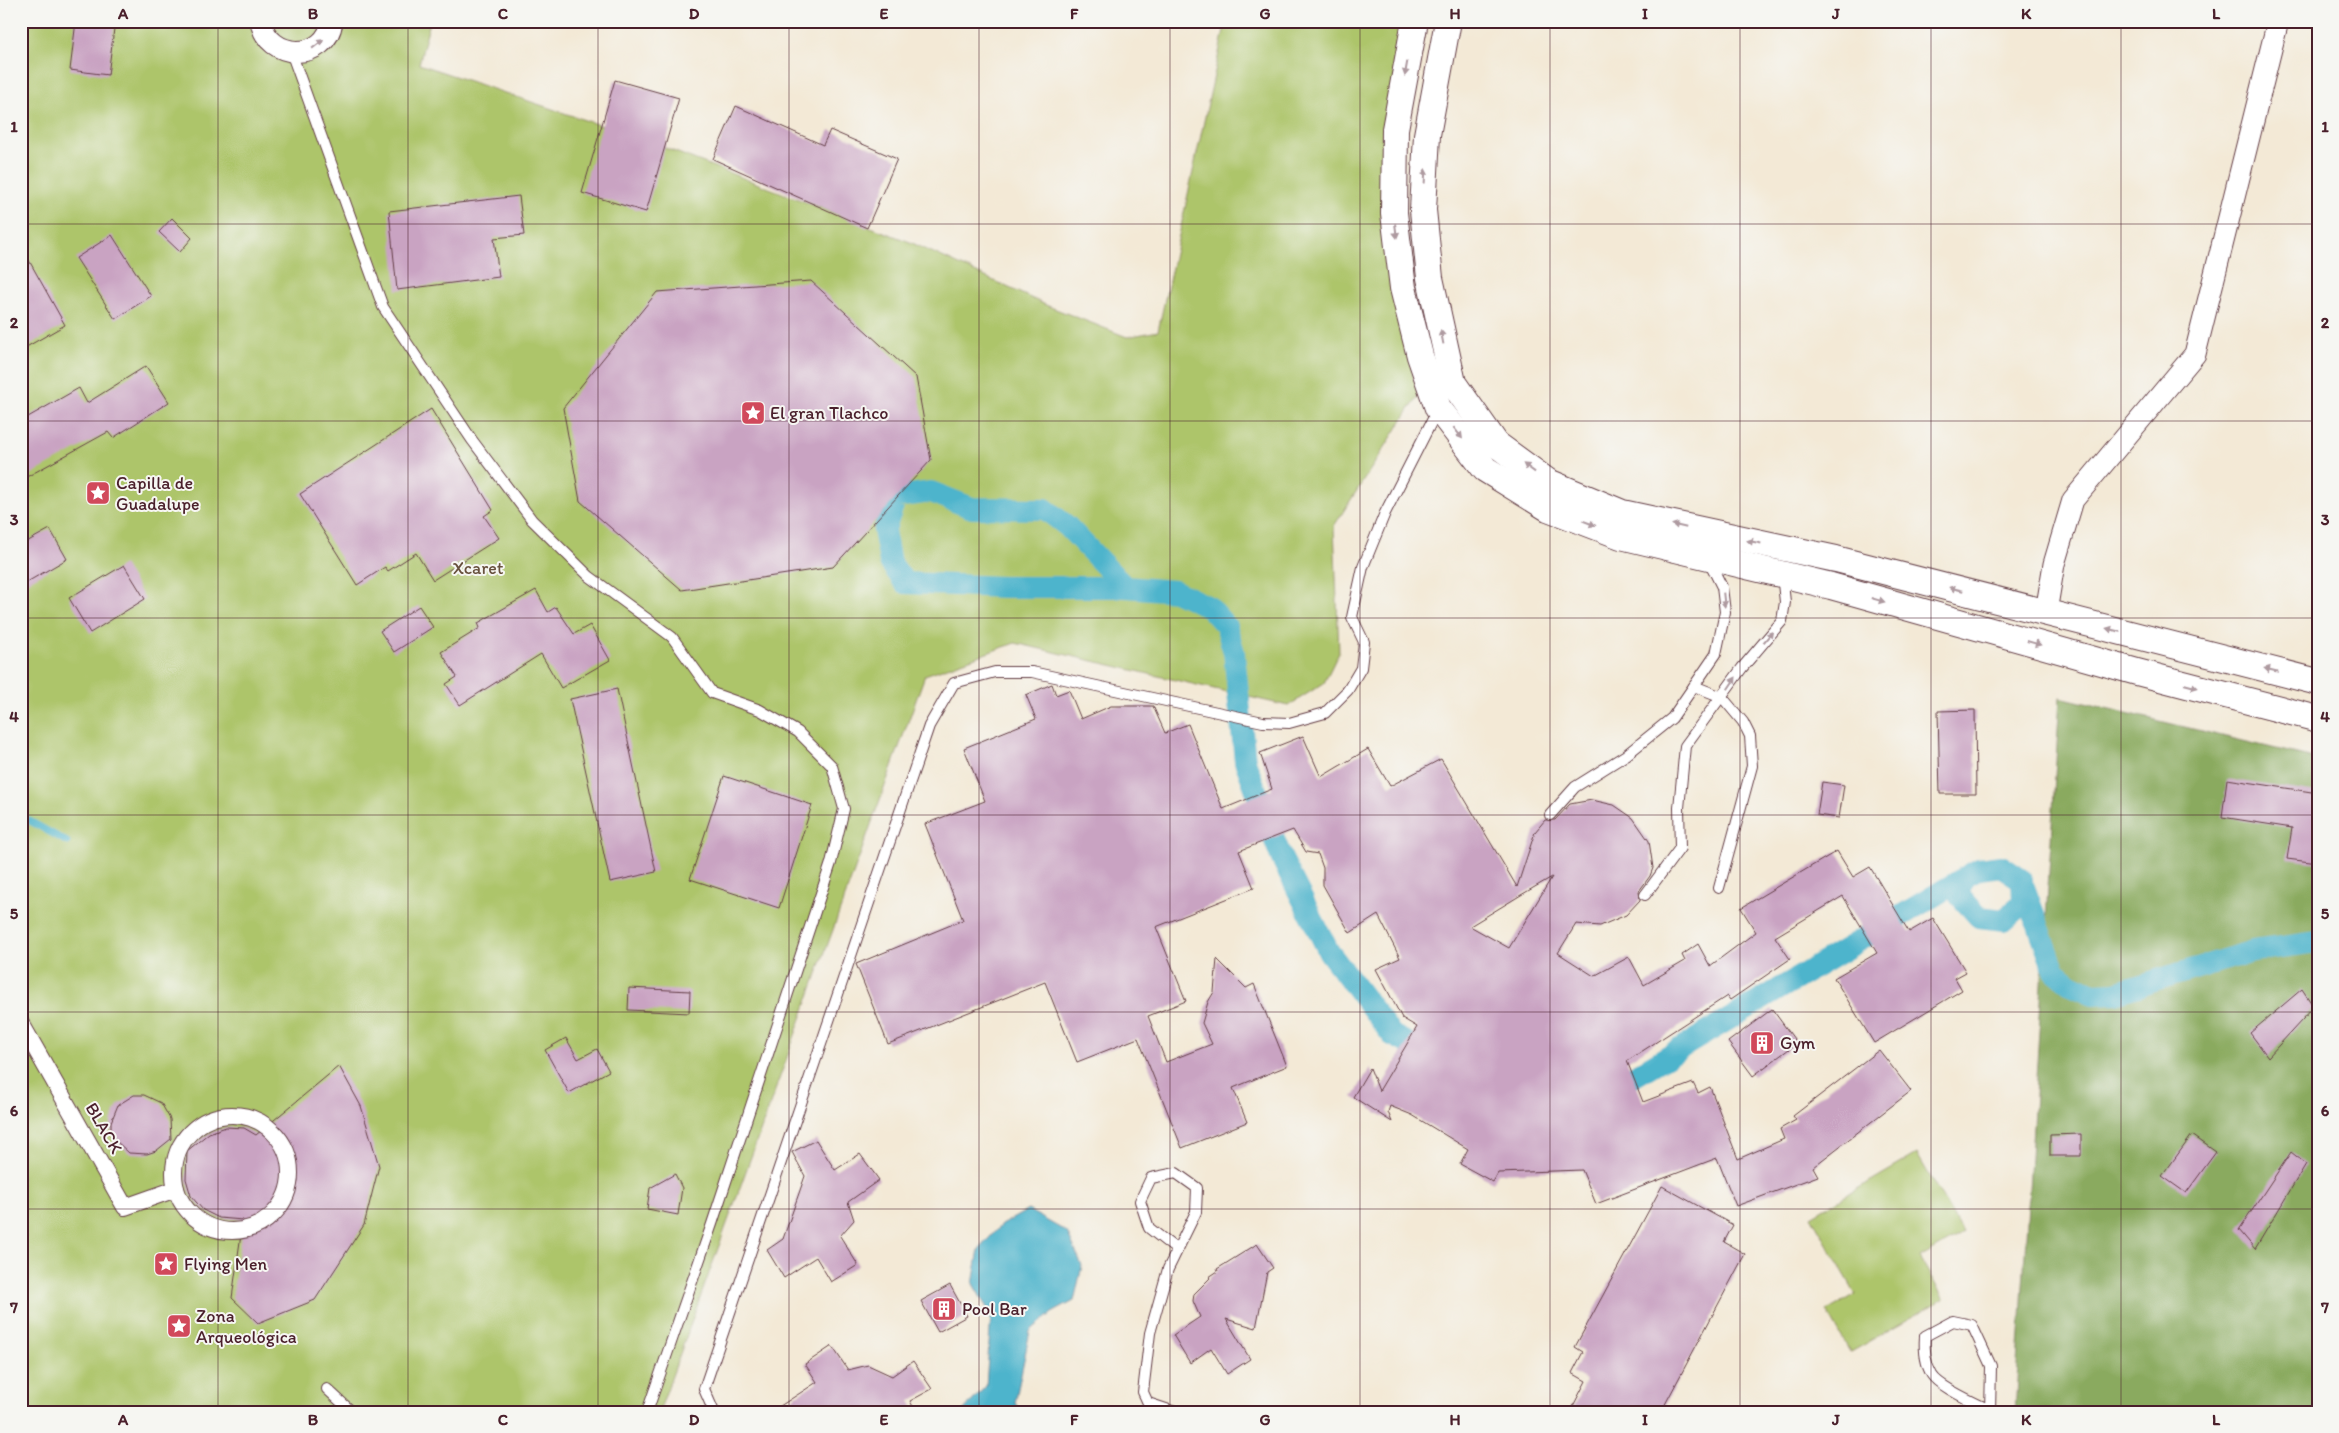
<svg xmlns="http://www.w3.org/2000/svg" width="2339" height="1433" viewBox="0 0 2339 1433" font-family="Itim,sans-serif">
	<rect width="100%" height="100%" fill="#f6f6f2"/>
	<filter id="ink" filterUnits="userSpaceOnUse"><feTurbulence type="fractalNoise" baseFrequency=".02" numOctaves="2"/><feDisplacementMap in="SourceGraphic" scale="10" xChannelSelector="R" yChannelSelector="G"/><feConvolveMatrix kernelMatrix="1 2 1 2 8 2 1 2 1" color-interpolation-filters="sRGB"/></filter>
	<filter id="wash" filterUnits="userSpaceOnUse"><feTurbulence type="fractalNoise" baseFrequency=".0096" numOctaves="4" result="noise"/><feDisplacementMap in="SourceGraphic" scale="20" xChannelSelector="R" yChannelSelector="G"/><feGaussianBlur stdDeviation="1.12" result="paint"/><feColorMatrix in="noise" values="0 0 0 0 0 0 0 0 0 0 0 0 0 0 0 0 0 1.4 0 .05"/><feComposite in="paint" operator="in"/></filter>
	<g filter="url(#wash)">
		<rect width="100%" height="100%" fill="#f3e9d6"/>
		<!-- green -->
		<g fill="#adc56a" stroke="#7c724a">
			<path d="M21 21H430L419 64 644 140 910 242 1048 306 1127 337 1158 331 1226 21H1411L1389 125 1409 356 1418 396 1334 526 1339 652 1324 683 1288 706 1015 643 925 675 659 1412H21Z"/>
			<path d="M1917 1154 1963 1233 1920 1258 1944 1299 1850 1352 1827 1311 1856 1294 1811 1216Z"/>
		</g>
		<!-- forest -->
		<path fill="#8aaa5e" stroke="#6a6444" d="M2060 697 2318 759V1412H2015Z"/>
		<!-- water -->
		<path fill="#4db4cc" stroke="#4c6a7c" d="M1028 1210 1067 1232 1082 1266 1074 1301 1052 1313 1030 1331 1015 1403 1021 1412H962L986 1386 991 1315 973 1284 979 1249 1001 1225Z"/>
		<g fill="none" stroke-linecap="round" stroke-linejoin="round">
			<!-- stream -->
			<path stroke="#4db4cc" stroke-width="7" d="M21 816 67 842"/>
			<!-- canal -->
			<g stroke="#4db4cc" stroke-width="22">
				<path d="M1125 587 1067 526 1045 509 972 508 931 492 896 497 884 531 890 562 905 583 1003 587H1125L1175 591 1209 607 1226 626 1234 652 1245 761 1281 857 1329 952 1392 1035 1434 1057"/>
				<path d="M2024 887 2055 971 2071 984 2093 994 2115 993 2253 951 2318 942"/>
				<path d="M1608 1092 1962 879 1979 869 2001 866 2022 880 2023 903 2004 920 1979 917 1959 895 1962 879"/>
			</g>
		</g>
		<g id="blocks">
			<!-- building -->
			<g fill="#c9a3c2" fill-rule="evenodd">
				<path d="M76 21H115L108 75 70 70Z"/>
				<path d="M615 80 679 98 646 212 582 193Z"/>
				<path d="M736 106 823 145 830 130 897 159 867 228 713 159Z"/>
				<path d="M519 196 524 235 494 238 499 277 397 290 389 211Z"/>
				<path d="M172 218 192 238 180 252 159 232Z"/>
				<path d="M112 235 151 296 115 319 76 258Z"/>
				<path d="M21 246 65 325 21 350Z"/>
				<path d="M811 281 916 377 931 460 833 567 682 590 580 501 563 408 657 292Z"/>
				<path d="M146 366 169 402 113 438 108 432 21 480V421L79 388 87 403Z"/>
				<path d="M431 409 493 510 484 516 499 538 433 580 416 553 388 571 385 567 357 585 300 494Z"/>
				<path d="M50 529 67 559 27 582 21 572V545Z"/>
				<path d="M124 565 145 599 90 633 69 598Z"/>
				<path d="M536 590 548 612 556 607 574 634 590 625 610 660 561 688 541 654 460 705 446 684 457 677 441 652 480 628 478 623Z"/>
				<path d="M419 606 433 627 394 652 380 631Z"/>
				<path d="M1052 684 1056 695 1069 690 1081 719 1111 706H1153L1165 733 1188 724 1223 809 1272 789 1260 753 1303 736 1321 777 1368 749 1390 786 1441 759 1517 887 1535 832 1545 820H1555L1570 804 1592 800 1614 805 1633 818 1649 841 1653 868 1650 876 1639 891 1640 900 1626 915 1600 926 1576 924 1558 953 1594 976 1629 957 1644 985 1685 961 1682 955 1698 944 1710 966 1756 932 1741 908 1837 851 1853 877 1870 867 1909 932 1933 918 1966 972 1955 978 1962 990 1874 1043 1834 978 1877 953 1843 896 1775 937 1790 959 1730 1000 1727 996 1627 1061 1643 1102 1693 1083 1698 1093 1710 1087 1738 1159 1784 1139 1780 1129 1796 1120 1793 1116 1879 1050 1911 1091 1813 1167 1818 1176 1736 1206 1717 1158 1596 1204 1582 1170 1498 1173 1493 1182 1460 1164 1468 1149 1412 1115 1390 1106 1388 1112 1392 1122 1353 1097 1370 1068 1379 1091 1417 1027 1402 1018 1376 969 1400 958 1378 915 1350 933 1323 885V868L1318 854 1306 852 1293 830 1239 851 1254 888 1156 927 1186 1001 1148 1016 1166 1062 1212 1044 1202 1023 1208 1002 1214 992 1217 959 1246 988 1254 984 1287 1066 1233 1088 1247 1122 1182 1148 1138 1038 1077 1062 1045 982 888 1044 856 964 963 920 925 824 985 801 964 748 1036 719 1026 695ZM1552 877 1509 948 1470 926 1521 895Z"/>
				<path d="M617 689 656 872 610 882 570 699Z"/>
				<path d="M1975 710 1976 794H1940L1938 711Z"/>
				<path d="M724 776 812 805 779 908 690 879Z"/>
				<path d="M2227 779 2318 793V863L2287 859 2292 828 2222 817Z"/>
				<path d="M1822 782 1844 785 1839 818 1817 815Z"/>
				<path d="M629 988 690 991 689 1013 628 1010Z"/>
				<path d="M2302 989 2314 1007 2268 1057 2250 1033Z"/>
				<path d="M1772 1009 1797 1043 1753 1076 1728 1042Z"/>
				<path d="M566 1038 578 1059 597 1049 609 1071 569 1093 545 1050Z"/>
				<path d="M339 1066 361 1106 379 1166 364 1225 315 1300 258 1323 232 1298 243 1220 219 1218 203 1210 191 1196 186 1179 187 1151 209 1133 226 1127 244 1128 256 1135Z"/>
				<path d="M134 1095H144L161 1103 170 1119 171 1139 156 1151 147 1154 129 1153 115 1140 111 1131V1122L118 1105Z"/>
				<path d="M2081 1134V1156H2050V1135Z"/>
				<path d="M2192 1135 2216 1152 2186 1193 2162 1176Z"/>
				<path d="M816 1140 835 1170 860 1154 879 1180 848 1202 854 1220 840 1236 858 1265 831 1282 816 1257 784 1278 767 1250 783 1239 805 1176 792 1152Z"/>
				<path d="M2291 1152 2306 1164 2255 1249 2239 1230Z"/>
				<path d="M675 1174 682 1188 678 1215 647 1209 650 1188Z"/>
				<path d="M1662 1186 1733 1225 1724 1242 1745 1254 1661 1412H1570L1586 1381 1572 1373 1583 1352 1575 1347Z"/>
				<path d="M1257 1244 1273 1268 1267 1272 1256 1328 1226 1319 1250 1359 1227 1374 1211 1348 1190 1363 1173 1335 1200 1317 1193 1301 1194 1294 1210 1278 1209 1277 1218 1271 1217 1269Z"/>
				<path d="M950 1285 967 1316 938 1332 921 1301Z"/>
				<path d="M832 1346 848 1370 868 1365 892 1376 913 1361 932 1389 910 1401 916 1412H771L817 1382 805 1364Z"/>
			</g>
		</g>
	</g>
	<g filter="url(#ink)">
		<use href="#blocks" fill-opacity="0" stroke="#633d45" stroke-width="1"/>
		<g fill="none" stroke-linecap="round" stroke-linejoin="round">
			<defs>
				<g id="service">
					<path d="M291 52 383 307 472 440 532 520 589 576 672 637 712 693 760 710 798 732 832 766 844 809 831 863 712 1224 647 1412"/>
					<path d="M1694 686 1722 697 1743 722 1750 736 1752 766 1719 888"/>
					<path d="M1550 815 1575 787 1626 755 1672 718 1716 654 1725 612 1722 587 1709 561"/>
					<path d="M1645 895 1680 848 1679 808 1685 746 1742 668 1782 621 1785 602 1782 574"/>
					<path d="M327 1389 352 1412"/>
					<path d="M1990 1410C1977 1404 1939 1387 1932 1375 1925 1364 1924 1349 1925 1336L1953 1321 1972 1325 1991 1366 1990 1412"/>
					<path d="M714 1412 704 1389 929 726 954 683 995 672H1032L1263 722 1289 723 1325 713 1348 690 1361 668 1364 642 1352 617 1363 567 1385 513 1437 411"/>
					<path d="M1175 1412 1148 1403 1143 1392 1150 1333 1168 1269 1196 1212 1197 1188 1176 1173 1151 1178 1140 1201 1149 1228 1177 1250"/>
				</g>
				<g id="pedestrian">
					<path d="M21 1023 125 1207 176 1189"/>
					<circle cx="232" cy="1173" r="58"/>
				</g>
				<g id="minor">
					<path d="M261 21C267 61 327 62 332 21"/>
					<path d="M2046 612 2054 564 2073 500 2195 354 2278 21"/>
				</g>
				<g id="tertiary">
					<path d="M1415 21 1395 129 1394 213 1403 288 1420 356 1438 408 1485 469 1548 508 1621 536 1831 586 2137 672 2318 719"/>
					<path d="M1448 21 1427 135 1423 210 1430 278 1453 383 1496 444 1548 482 1622 513 1836 559 2318 682"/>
				</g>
			</defs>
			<!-- service casing -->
			<use href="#service" stroke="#633d45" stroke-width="12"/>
			<!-- pedestrian casing -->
			<use href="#pedestrian" stroke="#633d45" stroke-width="18"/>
			<!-- minor casing -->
			<use href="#minor" stroke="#633d45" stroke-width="23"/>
			<!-- tertiary casing -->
			<use href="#tertiary" stroke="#633d45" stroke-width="28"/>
			<!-- service -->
			<use href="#service" stroke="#fff" stroke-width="10"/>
			<!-- pedestrian -->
			<use href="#pedestrian" stroke="#fff" stroke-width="16"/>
			<!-- minor -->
			<use href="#minor" stroke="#fff" stroke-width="21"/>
			<!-- tertiary -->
			<use href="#tertiary" stroke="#fff" stroke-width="26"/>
		</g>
		<!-- one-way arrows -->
		<defs><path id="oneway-solid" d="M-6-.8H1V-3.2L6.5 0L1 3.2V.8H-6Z" transform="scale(1.25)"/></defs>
		<g fill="#ae9aa0">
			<use href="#oneway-solid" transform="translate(318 44) rotate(-38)"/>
			<use href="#oneway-solid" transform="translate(1406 69) rotate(100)"/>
			<use href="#oneway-solid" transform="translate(1425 176) rotate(-87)"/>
			<use href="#oneway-solid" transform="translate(1396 231) rotate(83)"/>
			<use href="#oneway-solid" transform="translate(1442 337) rotate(-101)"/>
			<use href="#oneway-solid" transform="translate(1458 433) rotate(52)"/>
			<use href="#oneway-solid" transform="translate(1529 468) rotate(-144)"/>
			<use href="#oneway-solid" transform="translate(1589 523) rotate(21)"/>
			<use href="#oneway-solid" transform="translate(1679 526) rotate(-167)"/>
			<use href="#oneway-solid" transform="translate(1754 542) rotate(-169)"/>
			<use href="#oneway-solid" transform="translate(1956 589) rotate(-166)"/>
			<use href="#oneway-solid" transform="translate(1724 600) rotate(84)"/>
			<use href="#oneway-solid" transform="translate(1878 600) rotate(16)"/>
			<use href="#oneway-solid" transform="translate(2113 630) rotate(-166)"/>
			<use href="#oneway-solid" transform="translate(1768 637) rotate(-50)"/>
			<use href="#oneway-solid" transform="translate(2034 643) rotate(16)"/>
			<use href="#oneway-solid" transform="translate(2271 670) rotate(-166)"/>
			<use href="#oneway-solid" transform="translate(1732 683) rotate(-56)"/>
			<use href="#oneway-solid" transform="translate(2191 686) rotate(15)"/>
		</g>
	</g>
	<!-- grid -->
	<path fill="none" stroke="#4a1f2b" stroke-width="1" stroke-opacity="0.55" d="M218 21V1412M408 21V1412M598 21V1412M789 21V1412M979 21V1412M1170 21V1412M1360 21V1412M1550 21V1412M1740 21V1412M1931 21V1412M2121 21V1412M21 224H2318M21 421H2318M21 618H2318M21 815H2318M21 1012H2318M21 1209H2318"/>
	<!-- icons -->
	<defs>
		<symbol id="sight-square" viewBox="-11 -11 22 22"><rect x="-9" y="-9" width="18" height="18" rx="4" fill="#d1495b" stroke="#f6f6f2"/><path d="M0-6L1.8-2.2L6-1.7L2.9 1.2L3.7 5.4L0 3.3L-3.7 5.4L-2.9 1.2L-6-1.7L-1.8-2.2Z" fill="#fff"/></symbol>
		<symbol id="building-square" viewBox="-11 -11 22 22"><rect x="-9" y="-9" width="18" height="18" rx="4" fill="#d1495b" stroke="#f6f6f2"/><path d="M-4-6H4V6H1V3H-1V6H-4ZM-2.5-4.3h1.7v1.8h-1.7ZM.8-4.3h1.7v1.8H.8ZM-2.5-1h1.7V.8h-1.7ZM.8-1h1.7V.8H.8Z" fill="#fff"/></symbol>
	</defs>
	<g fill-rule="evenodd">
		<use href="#sight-square" x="739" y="399" width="28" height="28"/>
		<use href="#sight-square" x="84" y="479" width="28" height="28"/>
		<use href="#building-square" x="1748" y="1029" width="28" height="28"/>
		<use href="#sight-square" x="152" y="1250" width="28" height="28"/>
		<use href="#building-square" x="930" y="1295" width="28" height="28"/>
		<use href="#sight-square" x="165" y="1312" width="28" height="28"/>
	</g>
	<g text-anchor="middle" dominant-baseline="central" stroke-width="4" stroke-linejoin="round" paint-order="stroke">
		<!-- poi labels -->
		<g font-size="18" fill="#4a1f2b" stroke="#f6f6f2" text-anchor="start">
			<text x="770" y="413">El gran Tlachco</text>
			<text x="116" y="483">Capilla de<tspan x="116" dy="21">Guadalupe</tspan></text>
			<text x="1780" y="1043">Gym</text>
			<text x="184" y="1264">Flying Men</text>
			<text x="962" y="1309">Pool Bar</text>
			<text x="196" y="1316">Zona<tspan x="196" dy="21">Arqueológica</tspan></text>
		</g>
		<!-- park labels -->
		<g font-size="18" fill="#68513e" stroke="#f6f6f2">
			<text x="478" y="568">Xcaret</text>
		</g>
		<!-- street labels -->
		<g font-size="18" fill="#4a1f2b" stroke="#f6f6f2">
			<text transform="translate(104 1128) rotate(60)">BLACK</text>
		</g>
	</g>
	<!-- margin -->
	<rect width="2339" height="1433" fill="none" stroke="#f6f6f2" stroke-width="55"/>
	<rect x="28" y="28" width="2284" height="1378" fill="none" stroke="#4a1f2b" stroke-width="2"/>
	<g font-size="16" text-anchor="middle" font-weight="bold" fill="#4a1f2b">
		<text x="123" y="19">A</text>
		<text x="313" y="19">B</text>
		<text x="503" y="19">C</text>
		<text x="694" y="19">D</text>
		<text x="884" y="19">E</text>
		<text x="1074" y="19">F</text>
		<text x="1265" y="19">G</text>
		<text x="1455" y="19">H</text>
		<text x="1645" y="19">I</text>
		<text x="1836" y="19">J</text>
		<text x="2026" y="19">K</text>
		<text x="2216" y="19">L</text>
		<text x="14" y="132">1</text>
		<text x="2325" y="132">1</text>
		<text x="14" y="328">2</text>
		<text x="2325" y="328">2</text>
		<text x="14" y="525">3</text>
		<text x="2325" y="525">3</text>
		<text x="14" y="722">4</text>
		<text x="2325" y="722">4</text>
		<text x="14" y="919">5</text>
		<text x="2325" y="919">5</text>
		<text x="14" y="1116">6</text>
		<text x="2325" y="1116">6</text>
		<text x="14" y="1313">7</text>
		<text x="2325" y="1313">7</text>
		<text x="123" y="1425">A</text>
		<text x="313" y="1425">B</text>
		<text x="503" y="1425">C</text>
		<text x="694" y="1425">D</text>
		<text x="884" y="1425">E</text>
		<text x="1074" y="1425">F</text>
		<text x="1265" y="1425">G</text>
		<text x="1455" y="1425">H</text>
		<text x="1645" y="1425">I</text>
		<text x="1836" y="1425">J</text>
		<text x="2026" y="1425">K</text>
		<text x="2216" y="1425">L</text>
	</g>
</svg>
